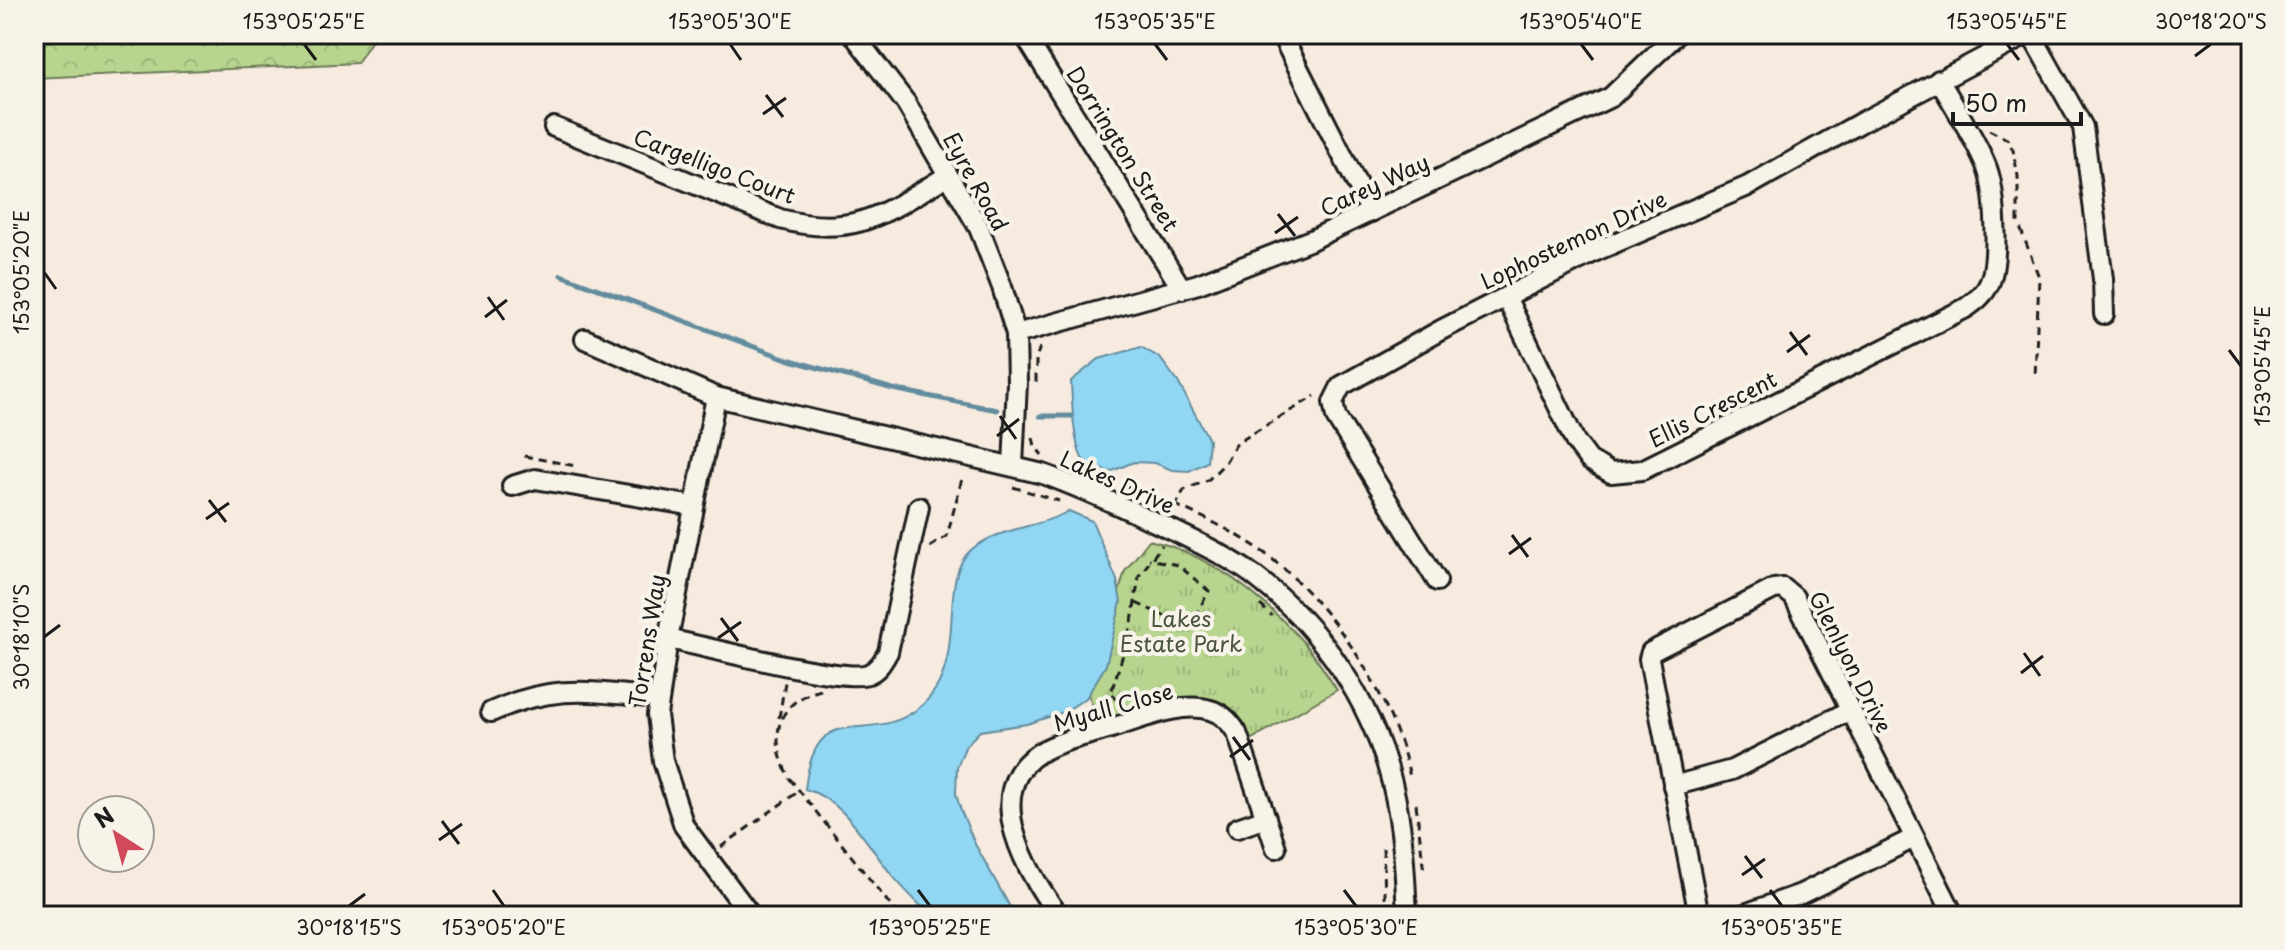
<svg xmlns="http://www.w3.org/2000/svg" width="2285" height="950" viewBox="0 0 2285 950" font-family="'Playpen Sans',sans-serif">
	<defs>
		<pattern id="forest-crowns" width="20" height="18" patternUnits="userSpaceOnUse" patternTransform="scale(2)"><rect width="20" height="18" fill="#b7d58e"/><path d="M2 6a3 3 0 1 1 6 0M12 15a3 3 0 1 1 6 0" fill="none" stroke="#9db67a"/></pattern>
		<pattern id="park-tufts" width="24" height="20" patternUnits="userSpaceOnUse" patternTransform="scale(2)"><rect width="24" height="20" fill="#b7d58e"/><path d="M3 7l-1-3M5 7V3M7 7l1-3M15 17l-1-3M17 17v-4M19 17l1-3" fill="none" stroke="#9db67a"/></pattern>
	</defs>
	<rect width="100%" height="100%" fill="#f7ebe0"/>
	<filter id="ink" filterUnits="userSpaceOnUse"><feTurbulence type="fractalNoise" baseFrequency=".0125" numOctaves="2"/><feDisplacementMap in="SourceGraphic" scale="16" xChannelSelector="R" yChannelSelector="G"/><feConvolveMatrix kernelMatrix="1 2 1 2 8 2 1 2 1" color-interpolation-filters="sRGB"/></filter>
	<g filter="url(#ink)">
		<!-- forest -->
		<path fill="url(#forest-crowns)" stroke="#6a7855" stroke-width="2" d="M34 34H376L357 63 34 78Z"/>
		<!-- park -->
		<path fill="url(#park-tufts)" stroke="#6a7855" stroke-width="2" d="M1149 540C1210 554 1264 598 1305 644 1317 658 1327 675 1337 690L1250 740C1244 727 1233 708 1219 702 1187 690 1131 715 1099 725L1089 696 1125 571Z"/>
		<!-- water -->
		<g fill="#91d6f3" stroke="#628c9d" stroke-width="2">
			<path d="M1141 347 1160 358 1178 382 1209 440 1207 462 1189 471 1172 470 1155 463 1134 462 1110 472C1102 469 1086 466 1082 458 1073 441 1072 401 1071 381L1099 359Z"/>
			<path d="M1069 511 1092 521 1117 580 1121 602 1106 665 1086 698 1064 712 1027 724 980 731 966 745 957 767 956 794 961 811 975 844 1015 916H931C918 903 904 890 892 875 866 844 846 801 805 789 816 693 868 750 920 707 972 663 934 580 972 549 1000 527 1039 528 1069 511Z"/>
		</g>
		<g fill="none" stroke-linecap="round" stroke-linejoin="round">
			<!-- stream -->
			<g stroke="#628c9d" stroke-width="5">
				<path d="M561 275 787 359 893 389 997 410"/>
				<path d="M1040 416H1072"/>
			</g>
			<defs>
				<g id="minor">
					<path d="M853 34 906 103 979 228 1002 287 1016 334 1017 383 1013 465"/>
					<path d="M1024 34 1182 289"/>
					<path d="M1281 34 1371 212"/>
					<path d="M2031 34 2083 127 2103 279 2104 314"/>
					<path d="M554 127 780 219C855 239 885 213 947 176"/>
					<path d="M1506 297 1575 441 1589 460 1611 473 1642 470 1966 308C1974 302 1983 296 1988 286 2000 264 1996 193 1987 168 1977 141 1954 106 1939 80"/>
					<path d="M1016 334 1198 284 1311 240 1611 97 1677 34"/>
					<path d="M585 339 716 397 1043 474C1088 490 1129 510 1172 530 1201 544 1231 558 1257 578 1322 628 1372 703 1392 783 1403 826 1405 872 1407 916"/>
					<path d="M716 397 668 639 657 715 663 761 684 826 751 916"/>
					<path d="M512 486 535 479 694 506"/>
					<path d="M1437 581 1336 417 1333 402 1341 386 1441 330 1596 251 1748 186 1860 123 2028 34"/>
					<path d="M668 639C703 646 842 683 868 674 878 670 883 661 888 652L919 507"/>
					<path d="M491 712C555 683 592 692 658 698"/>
					<path d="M1673 786 1732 770 1851 710"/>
					<path d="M1237 828 1266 818"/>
					<path d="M1059 916C1029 875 978 792 1039 753 1060 740 1090 735 1114 727 1142 719 1181 701 1210 710 1222 713 1231 723 1237 733L1276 848"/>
					<path d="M1699 916 1649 659 1651 652 1774 589 1783 588 1794 597 1954 916"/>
					<path d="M1739 916 1801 894 1914 838"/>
				</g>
			</defs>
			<!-- minor casing -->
			<use href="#minor" stroke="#1c1c1c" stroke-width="24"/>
			<!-- path -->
			<g stroke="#1c1c1c" stroke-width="3" stroke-dasharray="8 6" stroke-linecap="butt">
				<path d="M1989 130 2007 139 2013 150 2018 176V222L2039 277 2035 378"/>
				<path d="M1036 382V358L1040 347"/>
				<path d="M1033 438 1035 446 1042 455"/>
				<path d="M524 456 576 466"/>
				<path d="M1109 480C1156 496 1212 518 1253 545 1326 594 1392 692 1410 777"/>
				<path d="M1013 487 1059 501"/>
				<path d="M1175 507 1184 490 1208 480 1224 464 1237 443 1315 396"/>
				<path d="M930 547 947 536 963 475"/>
				<path d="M1136 603 1189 627 1209 591 1178 565 1149 559"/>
				<path d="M1260 605 1272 616"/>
				<path d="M821 690C773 702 769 741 790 779L899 916"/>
				<path d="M1112 694 1122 706"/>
				<path d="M1098 714 1112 689 1121 661 1132 622 1139 576 1162 545"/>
				<path d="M779 718 785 682"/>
				<path d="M1416 804 1424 872"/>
				<path d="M721 847 799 791"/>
				<path d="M1383 848 1386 916"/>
			</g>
			<!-- minor -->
			<use href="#minor" stroke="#f7f3e8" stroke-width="18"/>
		</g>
	</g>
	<!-- ticks -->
	<path fill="none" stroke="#1c1c1c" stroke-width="3" d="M304 44 316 60M730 44 741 60M1155 44 1167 60M1581 44 1593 60M2007 44 2019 60M2195 56 2211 44M766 95 783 117M763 114 786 98M1278 214 1295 236M1275 233 1298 217M44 272 56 289M488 297 504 320M485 317 507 300M1790 332 1807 355M2229 350 2241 366M1787 352 1810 335M1000 416 1016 439M997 436 1019 419M209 500 226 522M206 519 229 503M1512 535 1528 557M1509 554 1531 538M721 618 738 641M44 637 60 625M718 638 741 622M2024 653 2040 676M2021 673 2043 656M1233 737 1250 760M1230 757 1253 740M442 821 459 844M439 840 462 824M1745 856 1762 878M1742 875 1765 859M493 890 504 906M918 890 930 906M1344 890 1356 906M1770 890 1782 906M349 906 365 894"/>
	<g text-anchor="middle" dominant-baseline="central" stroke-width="8" stroke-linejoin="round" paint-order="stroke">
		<!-- street labels -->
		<g font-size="22" fill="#1c1c1c" stroke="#f7f3e8">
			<text transform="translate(1124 148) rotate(58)">Dorrington Street</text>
			<text transform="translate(715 165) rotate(21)">Cargelligo Court</text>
			<text transform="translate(977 181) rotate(61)">Eyre Road</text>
			<text transform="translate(1374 184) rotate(-25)">Carey Way</text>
			<text transform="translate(1573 239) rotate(-25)">Lophostemon Drive</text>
			<text transform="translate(1712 408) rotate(-27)">Ellis Crescent</text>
			<text transform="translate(1118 481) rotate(24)">Lakes Drive</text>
			<text transform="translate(646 640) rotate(-81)">Torrens Way</text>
			<text transform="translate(1852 661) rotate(63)">Glenlyon Drive</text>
			<text transform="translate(1113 706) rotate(-16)">Myall Close</text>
		</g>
		<!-- park labels -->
		<g font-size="22" fill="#4a543e" stroke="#f7f3e8">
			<text x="1181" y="617">Lakes<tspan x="1181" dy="25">Estate Park</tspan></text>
		</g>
	</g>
	<!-- margin -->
	<rect width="2285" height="950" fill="none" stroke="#f7f3e8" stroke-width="88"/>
	<!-- north arrow -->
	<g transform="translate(116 834) rotate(324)"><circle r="38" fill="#f7f3e8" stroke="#9f9d96" stroke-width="2"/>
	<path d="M0-6L14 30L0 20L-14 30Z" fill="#d1495b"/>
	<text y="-12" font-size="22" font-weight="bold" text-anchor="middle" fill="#1c1c1c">N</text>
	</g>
	<!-- scale -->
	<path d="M1953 112v12h128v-12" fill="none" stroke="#1c1c1c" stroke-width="4"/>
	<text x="1965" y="112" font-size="24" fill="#1c1c1c" stroke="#f7f3e8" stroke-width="6" paint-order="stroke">50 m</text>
	<rect x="44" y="44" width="2197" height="862" fill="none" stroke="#1c1c1c" stroke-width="3"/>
	<g font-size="20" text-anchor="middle" fill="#1c1c1c">
		<text x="304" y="29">153°05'25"E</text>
		<text x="730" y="29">153°05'30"E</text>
		<text x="1155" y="29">153°05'35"E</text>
		<text x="1581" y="29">153°05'40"E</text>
		<text x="2007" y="29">153°05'45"E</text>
		<text x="2211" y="29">30°18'20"S</text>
		<text transform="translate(22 272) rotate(-90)" y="7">153°05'20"E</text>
		<text transform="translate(2263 366) rotate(-90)" y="7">153°05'45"E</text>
		<text transform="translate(22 637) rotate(-90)" y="7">30°18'10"S</text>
		<text x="349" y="935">30°18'15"S</text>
		<text x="504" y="935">153°05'20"E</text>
		<text x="930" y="935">153°05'25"E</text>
		<text x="1356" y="935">153°05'30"E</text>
		<text x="1782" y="935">153°05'35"E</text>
	</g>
</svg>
